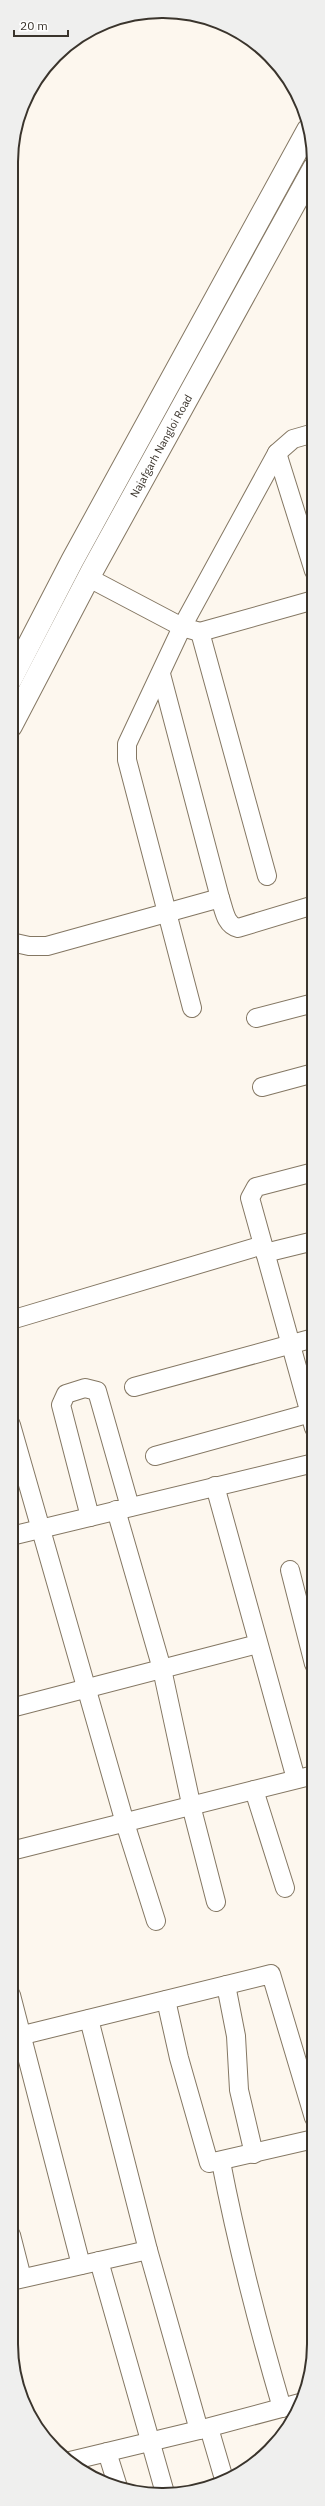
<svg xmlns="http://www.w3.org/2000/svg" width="325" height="2506" viewBox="0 0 325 2506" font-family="'IBM Plex Sans',sans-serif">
	<rect width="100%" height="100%" fill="#fdf7ee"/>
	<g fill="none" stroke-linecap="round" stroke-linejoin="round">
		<defs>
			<g id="minor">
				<path d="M277 453 314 571"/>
				<path d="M89 578 182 627 200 632 314 600"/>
				<path d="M200 632 267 876"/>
				<path d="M161 674 220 898"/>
				<path d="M11 942 29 946H47L220 898C224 909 225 925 238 928L314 905"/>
				<path d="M192 1008 127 760V744L182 627 277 453 293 439 314 433"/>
				<path d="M256 1018 314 1003"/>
				<path d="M262 1087 314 1073"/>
				<path d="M265 1253 314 1241"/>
				<path d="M11 1320 263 1245"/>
				<path d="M134 1387 314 1338"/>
				<path d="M11 1425 125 1823 156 1921"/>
				<path d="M314 1428 250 1198 256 1187 314 1172"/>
				<path d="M155 1456 314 1412"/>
				<path d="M215 1486 296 1779"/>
				<path d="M116 1510 162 1669 193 1813 216 1902"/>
				<path d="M90 1517 61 1405 66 1394 85 1388 97 1391 130 1507"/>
				<path d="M11 1536 314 1463"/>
				<path d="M290 1570 314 1664"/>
				<path d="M11 1708 258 1644"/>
				<path d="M254 1790 285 1888"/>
				<path d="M11 1851 314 1775"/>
				<path d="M226 1985 236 2036 239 2090 254 2154"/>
				<path d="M11 1995 81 2265"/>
				<path d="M166 2000 179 2058 209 2163 314 2139"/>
				<path d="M89 2019 148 2250"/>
				<path d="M11 2038 271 1974 314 2118"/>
				<path d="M221 2162C237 2245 258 2326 282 2408"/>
				<path d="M11 2235 22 2278"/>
				<path d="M99 2261 165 2493"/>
				<path d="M11 2281 148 2250 199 2430"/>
				<path d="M209 2428 224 2479"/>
				<path d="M107 2452 118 2487"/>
				<path d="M70 2461 199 2430 300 2403"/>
			</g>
			<g id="major">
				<path d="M11 679 72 561 308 130"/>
				<path d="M11 726 92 571 314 168"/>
			</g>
		</defs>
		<!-- minor casing -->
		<use href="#minor" stroke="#847763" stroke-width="20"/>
		<!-- major casing -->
		<use href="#major" stroke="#847763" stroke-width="24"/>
		<!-- minor -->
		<use href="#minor" stroke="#fff" stroke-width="18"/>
		<!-- major -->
		<use href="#major" stroke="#fff" stroke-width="22"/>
	</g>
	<g text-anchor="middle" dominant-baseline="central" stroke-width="4" stroke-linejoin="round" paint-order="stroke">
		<!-- street labels -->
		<g font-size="11" fill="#3a342c" stroke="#fff">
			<text transform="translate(161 446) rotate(-61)">Najafgarh Nangloi Road</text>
		</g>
	</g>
	<!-- crop -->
	<path d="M0 0H325V2506H0ZM162 18H163A144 144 0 0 1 307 162V2344A144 144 0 0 1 163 2488H162A144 144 0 0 1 18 2344V162A144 144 0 0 1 162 18Z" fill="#efefee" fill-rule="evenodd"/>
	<path fill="none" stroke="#3a342c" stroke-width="2" d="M162 18H163A144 144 0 0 1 307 162V2344A144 144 0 0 1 163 2488H162A144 144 0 0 1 18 2344V162A144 144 0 0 1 162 18Z"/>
	<!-- scale -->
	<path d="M14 30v6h54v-6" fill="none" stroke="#3a342c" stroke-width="2"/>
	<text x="20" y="30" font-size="12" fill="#3a342c" stroke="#ffffff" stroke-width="3" paint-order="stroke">20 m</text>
</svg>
